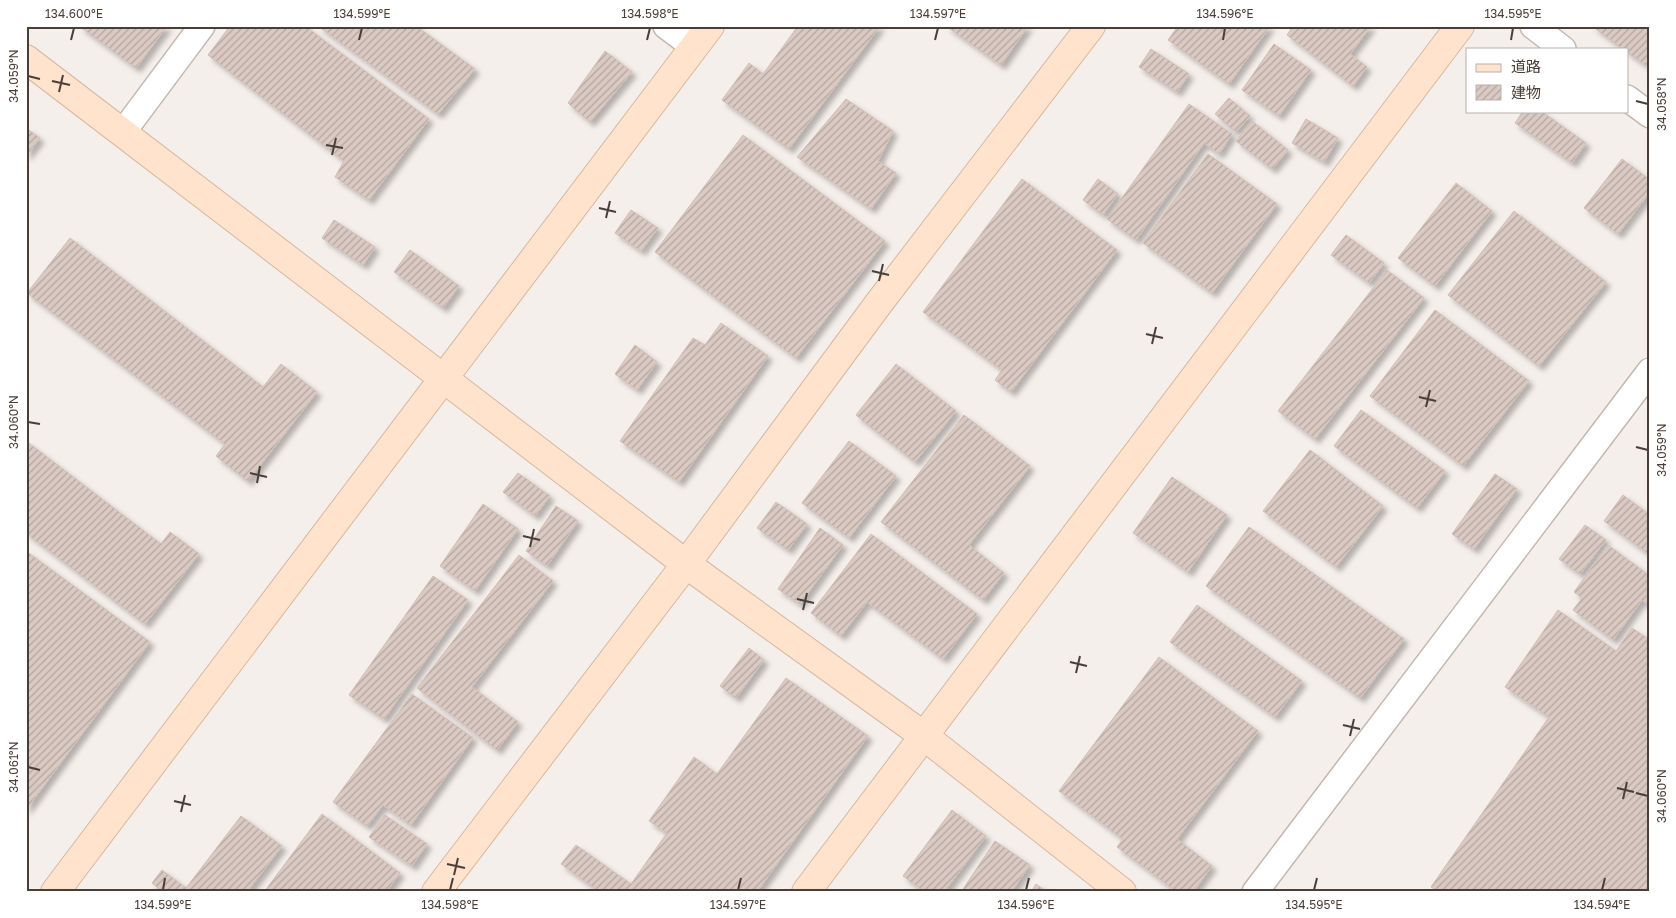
<svg xmlns="http://www.w3.org/2000/svg" width="1676" height="918" viewBox="0 0 1676 918" font-family="'Golos Text','Noto Sans JP',sans-serif">
	<defs>
		<pattern id="building-hatch" width="6" height="6" patternUnits="userSpaceOnUse" patternTransform="scale(1.25)"><rect width="6" height="6" fill="#dacac3"/><path d="M-1 1l2-2M0 6l6-6M5 7l2-2" fill="none" stroke="#b3a59f"/></pattern>
		<filter id="shadow"><feDropShadow dx="4.5" dy="4.5" stdDeviation="2.5" flood-color="#0004"/></filter>
	</defs>
	<rect width="100%" height="100%" fill="#f5efeb"/>
	<!-- building -->
	<g fill="url(#building-hatch)" stroke="#d2bdb3" filter="url(#shadow)">
		<path d="M79 26H167L136 68Z"/>
		<path d="M230 26H305L429 119 369 200 335 177 344 161 208 55Z"/>
		<path d="M318 26H416L475 69 438 114Z"/>
		<path d="M798 26H880L789 149 722 100 749 63 763 74Z"/>
		<path d="M946 26H1028L1001 65Z"/>
		<path d="M1178 26H1270L1229 84 1168 40Z"/>
		<path d="M1293 26H1371L1350 54 1367 67 1353 86 1287 35Z"/>
		<path d="M1592 26H1650V68L1627 52V49H1623Z"/>
		<path d="M1274 44 1311 70 1279 116 1242 90Z"/>
		<path d="M1151 49 1189 74 1177 92 1139 67Z"/>
		<path d="M605 51 632 72 590 122 568 103Z"/>
		<path d="M1229 98 1250 116 1236 132 1215 114Z"/>
		<path d="M846 99 893 131 878 161 896 173 871 209 797 157Z"/>
		<path d="M1189 104 1232 134 1219 154 1204 143 1136 240 1107 219Z"/>
		<path d="M1523 111H1541L1586 143 1572 163 1515 123Z"/>
		<path d="M1306 119 1338 138 1324 162 1292 143Z"/>
		<path d="M1252 121 1288 150 1272 169 1236 141Z"/>
		<path d="M26 128 40 138 26 156Z"/>
		<path d="M743 135 885 241 796 358 655 252Z"/>
		<path d="M1208 154 1277 204 1212 293 1143 243Z"/>
		<path d="M1622 159 1650 180V192L1618 234 1584 208Z"/>
		<path d="M1022 179 1117 250 1011 392 995 380 1002 370 923 312Z"/>
		<path d="M1098 179 1118 194 1103 215 1083 200Z"/>
		<path d="M1456 183 1492 211 1435 286 1398 258Z"/>
		<path d="M631 210 658 228 641 251 615 233Z"/>
		<path d="M1514 211 1606 282 1539 366 1448 295Z"/>
		<path d="M334 220 375 247 363 265 322 238Z"/>
		<path d="M1346 235 1384 263 1369 283 1331 255Z"/>
		<path d="M70 238 263 387 281 364 317 392 248 481 216 456 225 444 27 293Z"/>
		<path d="M410 250 459 286 443 308 394 272Z"/>
		<path d="M1387 270 1424 298 1315 439 1278 411Z"/>
		<path d="M1435 310 1529 381 1463 466 1370 396Z"/>
		<path d="M721 323 768 356 679 482 620 441 693 338 705 345Z"/>
		<path d="M635 345 657 362 637 390 615 374Z"/>
		<path d="M896 364 956 411 915 462 856 415Z"/>
		<path d="M1361 410 1445 471 1417 508 1334 446Z"/>
		<path d="M964 415 1030 466 969 545 1004 573 983 600 881 522Z"/>
		<path d="M26 441 161 544 170 532 199 554 145 624 26 533Z"/>
		<path d="M849 441 896 476 849 538 802 503Z"/>
		<path d="M1310 450 1383 506 1336 567 1263 511Z"/>
		<path d="M518 473 550 496 535 516 503 492Z"/>
		<path d="M1495 474 1517 489 1474 549 1452 534Z"/>
		<path d="M1172 477 1227 515 1188 572 1133 533Z"/>
		<path d="M1623 495 1650 515V555L1604 521Z"/>
		<path d="M776 502 807 524 788 550 757 528Z"/>
		<path d="M483 504 518 529 475 591 440 566Z"/>
		<path d="M556 506 578 521 547 566 526 551Z"/>
		<path d="M1585 525 1606 540 1580 574 1559 559Z"/>
		<path d="M1249 527 1404 639 1360 698 1206 586Z"/>
		<path d="M820 528 843 545 800 604 778 589Z"/>
		<path d="M871 534 977 614 943 659 867 602 841 636 811 613Z"/>
		<path d="M1608 545 1650 576V606L1642 600 1613 640 1573 610 1582 598 1574 592Z"/>
		<path d="M26 551 150 642 26 810Z"/>
		<path d="M519 555 553 581 472 687 518 722 497 750 417 688Z"/>
		<path d="M433 576 468 600 384 719 349 695Z"/>
		<path d="M1197 605 1302 681 1275 717 1170 642Z"/>
		<path d="M1558 610 1616 651 1632 628 1650 640V892H1438L1431 887 1549 717 1505 687Z"/>
		<path d="M749 648 764 660 736 698 720 686Z"/>
		<path d="M1159 657 1258 731 1177 839 1212 866 1193 892H1177L1117 847 1123 839 1059 791Z"/>
		<path d="M786 678 868 736 757 892H600L561 864 576 845 631 884 667 833 649 821 694 757 717 774Z"/>
		<path d="M412 694 473 738 411 825 383 805 367 826 333 802Z"/>
		<path d="M952 810 986 836 944 892H925L903 876Z"/>
		<path d="M322 814 400 873 386 892H264Z"/>
		<path d="M385 815 427 844 412 866 369 837Z"/>
		<path d="M241 816 282 846 247 892H163L152 883 162 870 186 888Z"/>
		<path d="M995 841 1030 865 1011 892H961Z"/>
		<path d="M1036 884 1047 892H1031Z"/>
	</g>
	<g fill="none" stroke-linecap="round" stroke-linejoin="round">
		<defs>
			<g id="street">
				<path d="M666 26 694 47"/>
				<path d="M1533 26 1563 49"/>
				<path d="M1627 98 1650 115"/>
				<path d="M123 132 202 26"/>
				<path d="M1255 892 1650 371"/>
			</g>
			<g id="secondary">
				<path d="M26 59 686 564 924 736 1122 892"/>
				<path d="M55 892 710 26"/>
				<path d="M436 892 686 564 879 303 1091 26"/>
				<path d="M806 892 1460 26"/>
			</g>
		</defs>
		<!-- street casing -->
		<use href="#street" stroke="#c4b7b0" stroke-width="28"/>
		<!-- secondary casing -->
		<use href="#secondary" stroke="#d8b79d" stroke-width="30"/>
		<!-- street -->
		<use href="#street" stroke="#fff" stroke-width="25"/>
		<!-- secondary -->
		<use href="#secondary" stroke="#ffe3cc" stroke-width="28"/>
	</g>
	<!-- ticks -->
	<path fill="none" stroke="#4a3e39" stroke-width="2" d="M71 40 74 28M359 40 362 28M647 40 650 28M935 40 938 28M1223 40 1225 28M1511 40 1513 28M28 76 40 79M52 81 70 85M59 92 63 75M1636 101 1648 104M326 145 343 148M332 155 336 138M599 208 616 212M606 218 610 201M872 271 889 275M879 281 883 264M1146 334 1163 338M1152 344 1156 327M1419 397 1436 401M1426 407 1430 390M28 422 40 424M1636 447 1648 450M250 473 267 477M257 483 260 466M523 536 540 540M530 547 534 529M797 599 814 603M803 610 807 593M1070 662 1087 666M1076 673 1080 656M1343 725 1360 729M1350 736 1354 719M28 767 40 770M1617 788 1634 792M1636 793 1648 796M1623 799 1627 782M174 801 191 805M181 812 185 795M447 864 465 868M454 875 458 858M163 890 165 878M450 890 453 878M738 890 741 878M1026 890 1029 878M1314 890 1317 878M1602 890 1605 878"/>
	<!-- border -->
	<rect width="1676" height="918" fill="none" stroke="#ffffff" stroke-width="55"/>
	<!-- legend -->
	<rect x="1466" y="48" width="162" height="65" fill="#ffffff" stroke="#b7b2b0"/>
	<rect x="1476" y="64" width="25" height="8" fill="#ffe3cc" stroke="#b7b2b0"/>
	<text x="1511" y="72" font-size="15" fill="#4a3e39">道路</text>
	<rect x="1476" y="85" width="25" height="15" fill="url(#building-hatch)" stroke="#b7b2b0"/>
	<text x="1511" y="98" font-size="15" fill="#4a3e39">建物</text>
	<rect x="28" y="28" width="1620" height="862" fill="none" stroke="#4a3e39" stroke-width="2"/>
	<g font-size="12" text-anchor="middle" fill="#4a3e39">
		<text x="74" y="18">134.600°E</text>
		<text x="362" y="18">134.599°E</text>
		<text x="650" y="18">134.598°E</text>
		<text x="938" y="18">134.597°E</text>
		<text x="1225" y="18">134.596°E</text>
		<text x="1513" y="18">134.595°E</text>
		<text transform="translate(14 76) rotate(-90)" y="4">34.059°N</text>
		<text transform="translate(1662 104) rotate(-90)" y="4">34.058°N</text>
		<text transform="translate(14 422) rotate(-90)" y="4">34.060°N</text>
		<text transform="translate(1662 450) rotate(-90)" y="4">34.059°N</text>
		<text transform="translate(14 767) rotate(-90)" y="4">34.061°N</text>
		<text transform="translate(1662 796) rotate(-90)" y="4">34.060°N</text>
		<text x="163" y="909">134.599°E</text>
		<text x="450" y="909">134.598°E</text>
		<text x="738" y="909">134.597°E</text>
		<text x="1026" y="909">134.596°E</text>
		<text x="1314" y="909">134.595°E</text>
		<text x="1602" y="909">134.594°E</text>
	</g>
</svg>
